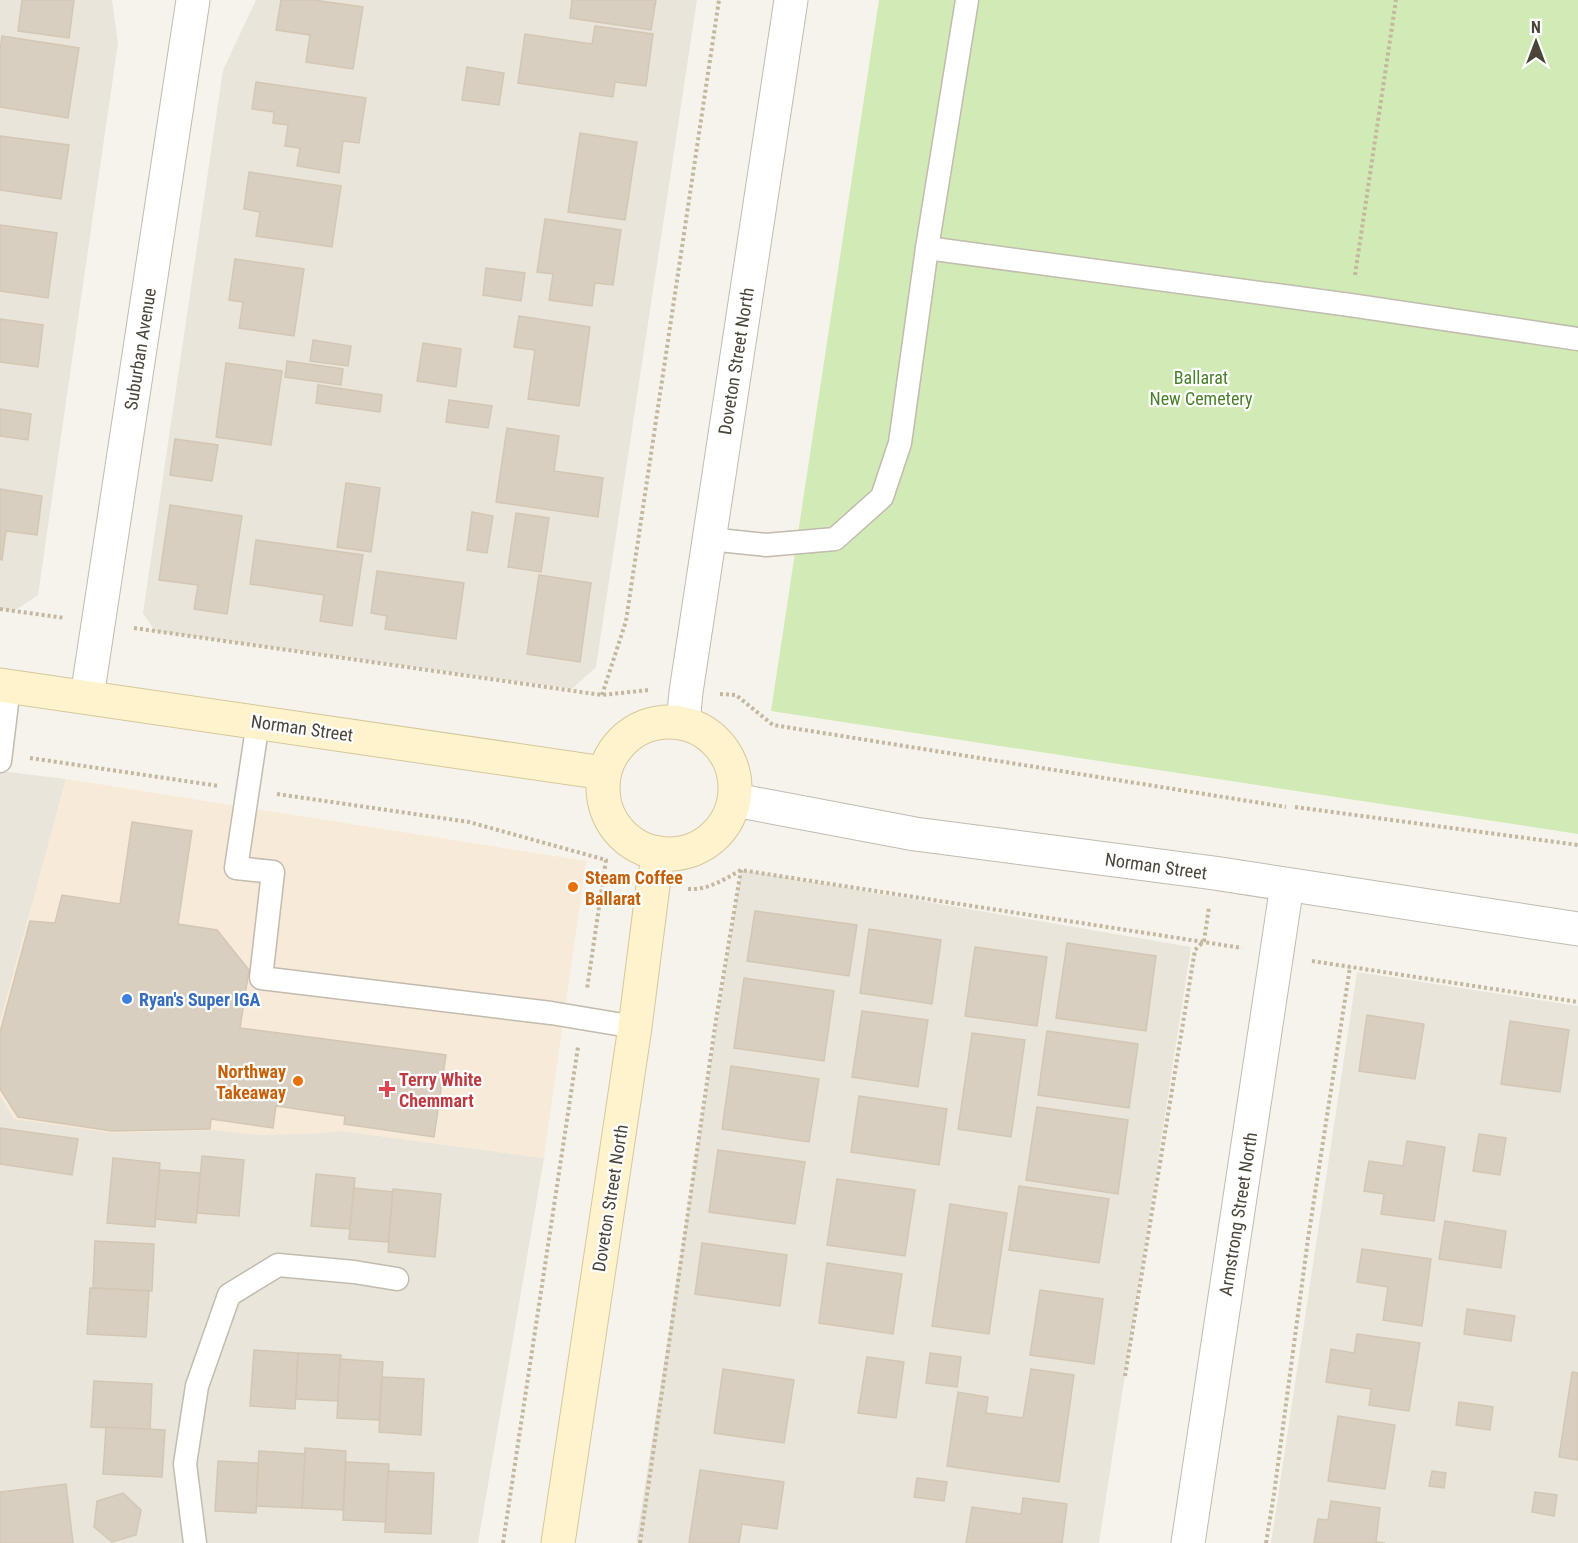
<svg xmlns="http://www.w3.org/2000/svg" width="1578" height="1543" viewBox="0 0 1578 1543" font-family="'Roboto Condensed',sans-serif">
	<rect width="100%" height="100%" fill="#f6f3ec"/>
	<!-- residential -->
	<g fill="#eae5da">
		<path d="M0 0H112L118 43 38 595 14 611 0 609Z"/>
		<path d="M256 0H697L596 667 572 689 155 631 143 613 223 70Z"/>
		<path d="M0 771 66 779 0 1023Z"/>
		<path d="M741 870 1191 947 1099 1543H636Z"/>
		<path d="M1357 972 1578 1006V1543H1271Z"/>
		<path d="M0 1095 14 1119 216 1130 260 1135 322 1133 342 1131 544 1158 478 1543H0Z"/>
	</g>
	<!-- commercial -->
	<path fill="#f7ead8" d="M66 779 586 861 544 1158 342 1131 322 1133 260 1135 216 1130 112 1133 14 1119 0 1095V1023Z"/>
	<!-- green -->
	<path fill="#d2eab5" d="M879 0H1578V834L771 711Z"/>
	<!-- building -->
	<g fill="#d8cfc1" stroke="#d3c7b4" stroke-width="1.5">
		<path d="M22 0H74L69 38 18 31Z"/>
		<path d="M281 0H314L363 7 353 69 306 62 310 35 276 30Z"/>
		<path d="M572 0H656L651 30 570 18Z"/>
		<path d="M595 26 653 34 646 86 615 82 613 97 518 83 525 34 592 44Z"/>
		<path d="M2 36 79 48 68 118 0 107V50Z"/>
		<path d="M467 67 504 73 499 105 462 100Z"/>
		<path d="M256 82 366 98 359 143 343 141 339 173 297 166 300 148 285 146 288 125 273 123 274 112 252 109Z"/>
		<path d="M580 133 637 142 625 220 568 212Z"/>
		<path d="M0 136 69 145 61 199 0 190Z"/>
		<path d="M249 172 341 186 332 247 256 236 260 212 244 209Z"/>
		<path d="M545 219 621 230 613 285 595 283 592 306 549 300 553 274 537 272Z"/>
		<path d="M0 225 57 233 48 298 0 291Z"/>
		<path d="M235 259 304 269 294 336 239 328 243 302 229 300Z"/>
		<path d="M486 268 525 273 521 301 483 295Z"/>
		<path d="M519 316 590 327 579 406 528 399 535 350 514 347Z"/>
		<path d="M0 319 43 325 38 367 0 362Z"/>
		<path d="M313 340 351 346 348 366 310 361Z"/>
		<path d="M423 343 461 349 456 387 417 381Z"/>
		<path d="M287 361 343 369 341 385 285 377Z"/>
		<path d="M226 363 282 371 271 445 216 437Z"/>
		<path d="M318 385 382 395 380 412 316 403Z"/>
		<path d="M449 400 492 406 488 428 446 422Z"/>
		<path d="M0 409 31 414 28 440 0 436Z"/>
		<path d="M507 428 559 436 554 471 603 478 598 517 496 502Z"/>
		<path d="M175 439 218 445 212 481 170 475Z"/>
		<path d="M346 483 380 488 371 552 337 547Z"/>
		<path d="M0 489 42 496 37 535 6 531 2 560 0 559Z"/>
		<path d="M170 505 242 516 227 614 194 609 198 585 159 580Z"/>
		<path d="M472 512 493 516 487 553 467 550Z"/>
		<path d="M516 513 549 518 541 572 508 567Z"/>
		<path d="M256 540 363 555 352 626 320 621 324 595 250 584Z"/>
		<path d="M377 571 464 583 456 639 385 629 387 616 371 613Z"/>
		<path d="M539 575 591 583 580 662 527 654Z"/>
		<path d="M132 822 192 831 178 924 217 930 249 970 240 1028 446 1055 434 1137 344 1124 345 1116 276 1106 273 1128 211 1119 210 1129 112 1131 18 1117 0 1089V1032L30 921 55 923 62 895 120 904Z"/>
		<path d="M755 911 857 925 849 976 747 961Z"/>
		<path d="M869 929 941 940 932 1004 860 993Z"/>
		<path d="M1067 943 1156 956 1146 1031 1056 1018Z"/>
		<path d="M975 947 1047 957 1037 1026 965 1016Z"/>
		<path d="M744 978 834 991 824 1061 734 1048Z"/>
		<path d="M862 1011 928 1020 918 1087 852 1077Z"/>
		<path d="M1367 1015 1424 1024 1415 1079 1359 1071Z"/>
		<path d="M1510 1021 1569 1030 1560 1092 1501 1084Z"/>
		<path d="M1047 1031 1138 1044 1129 1108 1038 1095Z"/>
		<path d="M972 1033 1025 1040 1011 1137 958 1129Z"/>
		<path d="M731 1066 819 1079 809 1142 722 1129Z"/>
		<path d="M859 1096 947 1109 939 1165 851 1152Z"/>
		<path d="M1037 1107 1128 1120 1118 1194 1026 1180Z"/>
		<path d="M0 1128 78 1139 72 1175 0 1164Z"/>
		<path d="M1479 1134 1506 1138 1500 1175 1473 1171Z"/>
		<path d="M1407 1141 1445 1147 1434 1221 1381 1214 1384 1194 1364 1191 1369 1161 1403 1166Z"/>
		<path d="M718 1150 805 1162 795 1224 709 1212Z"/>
		<path d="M202 1156 244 1160 239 1216 197 1213Z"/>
		<path d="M113 1158 160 1163 155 1227 107 1223Z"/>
		<path d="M160 1170 200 1173 196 1223 155 1219Z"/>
		<path d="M316 1174 355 1178 350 1229 311 1226Z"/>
		<path d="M837 1179 915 1190 905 1256 827 1245Z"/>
		<path d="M1019 1186 1109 1199 1099 1263 1009 1250Z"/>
		<path d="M354 1188 393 1192 388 1242 349 1239Z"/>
		<path d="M393 1189 441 1194 435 1257 388 1252Z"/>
		<path d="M950 1204 1007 1213 989 1334 932 1326Z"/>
		<path d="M1445 1221 1506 1231 1501 1268 1439 1259Z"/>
		<path d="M95 1241 154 1244 152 1291 93 1288Z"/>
		<path d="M702 1243 787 1255 780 1306 695 1294Z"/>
		<path d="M1362 1249 1431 1259 1422 1326 1383 1320 1388 1287 1357 1282Z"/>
		<path d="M827 1263 902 1274 893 1334 819 1323Z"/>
		<path d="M90 1288 149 1291 146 1337 87 1334Z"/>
		<path d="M1040 1290 1103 1299 1094 1364 1030 1355Z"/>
		<path d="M1467 1309 1515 1316 1511 1341 1464 1334Z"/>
		<path d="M1357 1334 1420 1343 1409 1411 1369 1405 1371 1389 1326 1382 1331 1349 1354 1353Z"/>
		<path d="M254 1350 298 1353 295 1409 250 1406Z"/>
		<path d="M298 1353 341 1355 338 1401 296 1399Z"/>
		<path d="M930 1353 961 1357 957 1387 926 1383Z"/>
		<path d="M867 1357 904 1362 896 1418 858 1413Z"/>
		<path d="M340 1359 383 1362 379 1420 337 1418Z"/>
		<path d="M723 1369 794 1380 784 1443 714 1433Z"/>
		<path d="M1031 1369 1074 1375 1059 1482 947 1466 958 1392 988 1397 986 1413 1023 1418Z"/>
		<path d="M1572 1372 1578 1373V1460L1559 1457Z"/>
		<path d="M382 1377 424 1379 421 1435 379 1432Z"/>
		<path d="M94 1381 152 1384 150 1430 91 1427Z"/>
		<path d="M1459 1402 1493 1407 1490 1430 1456 1425Z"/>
		<path d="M1338 1416 1395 1425 1385 1489 1328 1481Z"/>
		<path d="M106 1427 165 1430 162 1477 103 1474Z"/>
		<path d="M305 1448 346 1451 343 1510 302 1508Z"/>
		<path d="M259 1451 305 1454 302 1508 256 1506Z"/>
		<path d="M218 1461 258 1463 256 1513 215 1511Z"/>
		<path d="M346 1462 389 1464 386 1522 343 1520Z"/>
		<path d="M700 1470 784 1482 777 1529 742 1524 739 1543H689Z"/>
		<path d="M388 1471 434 1473 431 1534 385 1532Z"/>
		<path d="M1432 1471 1446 1473 1444 1488 1429 1486Z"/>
		<path d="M917 1478 947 1482 944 1501 914 1497Z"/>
		<path d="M66 1484 73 1543H0V1492Z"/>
		<path d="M1535 1492 1557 1495 1554 1516 1532 1512Z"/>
		<path d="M123 1493 141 1510 136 1535 112 1542 94 1527 97 1501Z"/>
		<path d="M1023 1498 1067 1504 1062 1543H966L972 1507 1021 1514Z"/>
		<path d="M1331 1501 1380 1508 1376 1542 1385 1543H1314L1318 1519 1328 1520Z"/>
	</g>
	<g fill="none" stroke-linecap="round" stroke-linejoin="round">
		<defs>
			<g id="service">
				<path d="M927 248 1350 305 1578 339"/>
				<path d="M709 539 766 545 835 539 882 497 900 443 927 248 967 0"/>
				<path d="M258 722 236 868 273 872 261 978 551 1013 635 1027"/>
				<path d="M0 761 9 687"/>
				<path d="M195 1543 185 1464 197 1386 229 1295 278 1265 354 1272 397 1279"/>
			</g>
			<g id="minor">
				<path d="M87 697 193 0"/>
				<path d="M1188 1543 1287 885"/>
			</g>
			<g id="tertiary">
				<path d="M683 723 686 692 791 0"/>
				<path d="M735 800 915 834 1214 873 1578 929"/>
			</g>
			<g id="secondary">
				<path d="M0 685 604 773"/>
				<circle cx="669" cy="788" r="66"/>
				<path d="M558 1543 635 1027 653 886 659 853"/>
			</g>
		</defs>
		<!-- service casing -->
		<use href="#service" stroke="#c2bbae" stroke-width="25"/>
		<!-- minor casing -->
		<use href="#minor" stroke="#c2bbae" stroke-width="35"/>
		<!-- tertiary casing -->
		<use href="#tertiary" stroke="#c2bbae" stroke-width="35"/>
		<!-- secondary casing -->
		<use href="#secondary" stroke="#d6c79b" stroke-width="35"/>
		<!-- path -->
		<g stroke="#c4b79f" stroke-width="4" stroke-dasharray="3 3" stroke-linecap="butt">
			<path d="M1355 275 1396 0"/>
			<path d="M0 609 65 618"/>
			<path d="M134 628 602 695 649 690"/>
			<path d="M720 694 736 695 773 725 1286 807"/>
			<path d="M602 695 626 621 719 0"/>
			<path d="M30 758 219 786"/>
			<path d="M277 794 469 822 606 860 587 989"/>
			<path d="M1295 807 1578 845"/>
			<path d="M602 881 617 882"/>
			<path d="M688 889C708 890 723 880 741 870L1242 948"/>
			<path d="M1312 961 1578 1002"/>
			<path d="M1125 1376 1195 950 1204 941 1209 907"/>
			<path d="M503 1543 578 1047"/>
			<path d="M640 1543 716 1020 741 870"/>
			<path d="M1266 1543 1274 1494 1308 1239 1350 967"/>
		</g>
		<!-- service -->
		<use href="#service" stroke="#fff" stroke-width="22"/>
		<!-- minor -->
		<use href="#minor" stroke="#fff" stroke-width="33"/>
		<!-- tertiary -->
		<use href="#tertiary" stroke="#fff" stroke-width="33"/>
		<!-- secondary -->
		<use href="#secondary" stroke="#fff3cd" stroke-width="33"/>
	</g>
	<!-- markers -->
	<g fill="#e8710a" stroke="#fff" stroke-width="2">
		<circle cx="573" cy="887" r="6"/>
		<circle cx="298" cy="1081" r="6"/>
	</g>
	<circle fill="#3f7fe0" stroke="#fff" stroke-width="2" cx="127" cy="999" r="6"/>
	<path fill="#e0444e" stroke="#fff" stroke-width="2" d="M384 1080h6v6h6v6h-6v6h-6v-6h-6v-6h6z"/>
	<g text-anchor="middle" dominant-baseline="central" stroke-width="4.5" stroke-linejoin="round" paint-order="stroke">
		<!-- street labels -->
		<g font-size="18" fill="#4b4439" stroke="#fff">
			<text transform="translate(140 349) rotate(-81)">Suburban Avenue</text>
			<text transform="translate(736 361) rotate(-81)">Doveton Street North</text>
			<text transform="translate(302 728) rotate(8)">Norman Street</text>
			<text transform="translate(1156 866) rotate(8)">Norman Street</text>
			<text transform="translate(610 1198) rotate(-81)">Doveton Street North</text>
			<text transform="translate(1238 1214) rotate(-81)">Armstrong Street North</text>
		</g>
		<!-- park labels -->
		<g font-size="18" fill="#4a7f2a" stroke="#fff">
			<text x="1201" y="377">Ballarat<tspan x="1201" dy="21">New Cemetery</tspan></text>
		</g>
		<!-- food labels -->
		<g font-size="18" font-weight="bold" fill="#c56008" stroke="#fff" text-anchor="start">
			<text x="585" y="877">Steam Coffee<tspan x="585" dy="21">Ballarat</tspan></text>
			<text x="286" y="1071" text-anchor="end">Northway<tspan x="286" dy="21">Takeaway</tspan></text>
		</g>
		<!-- shop labels -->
		<g font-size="18" font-weight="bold" fill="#366cbe" stroke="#fff" text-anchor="start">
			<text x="139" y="999">Ryan's Super IGA</text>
		</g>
		<!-- health labels -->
		<g font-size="18" font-weight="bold" fill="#be3a42" stroke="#fff" text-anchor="start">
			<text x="399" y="1079">Terry White<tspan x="399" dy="21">Chemmart</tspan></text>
		</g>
	</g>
	<!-- north arrow -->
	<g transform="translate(1536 42)" stroke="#ffffff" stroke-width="4.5" paint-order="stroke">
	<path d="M0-4.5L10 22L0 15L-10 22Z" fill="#4b4439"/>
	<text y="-9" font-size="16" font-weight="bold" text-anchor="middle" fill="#4b4439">N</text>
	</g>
</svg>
